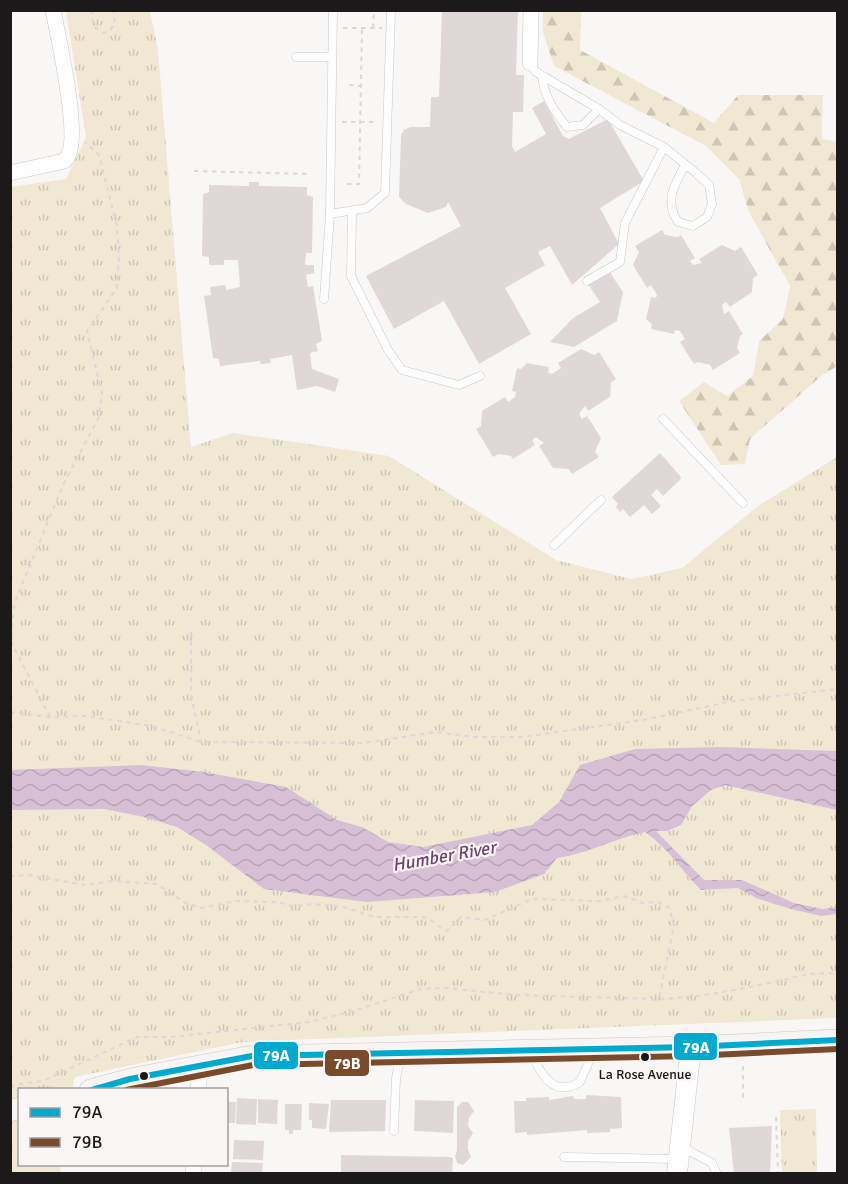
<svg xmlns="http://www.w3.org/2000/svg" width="848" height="1184" viewBox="0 0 848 1184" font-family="Signika,sans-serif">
	<defs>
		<pattern id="forest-firs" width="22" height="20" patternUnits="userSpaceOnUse" patternTransform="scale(1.5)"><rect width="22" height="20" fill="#f1e8d4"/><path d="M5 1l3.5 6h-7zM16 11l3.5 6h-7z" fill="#cec6b5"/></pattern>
		<pattern id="park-tufts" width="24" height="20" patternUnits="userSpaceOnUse" patternTransform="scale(1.5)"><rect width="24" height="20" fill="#f1e8d4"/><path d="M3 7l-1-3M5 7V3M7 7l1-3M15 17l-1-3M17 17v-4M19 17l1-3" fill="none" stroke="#cec6b5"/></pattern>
		<pattern id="water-waves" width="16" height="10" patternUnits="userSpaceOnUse" patternTransform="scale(1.5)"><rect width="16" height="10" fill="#d7c0d6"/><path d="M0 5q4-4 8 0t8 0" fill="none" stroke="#b8a4b7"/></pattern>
	</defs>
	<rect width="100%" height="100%" fill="#f9f7f6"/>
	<!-- forest -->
	<path fill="url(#forest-firs)" d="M543 11H581L580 50 714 123 738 95H823L822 139 837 142V366L820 377 750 439 745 464 721 465 679 401 704 382 727 396 753 376 759 341 783 319 790 286 749 212 739 179 706 146 554 66 543 32Z"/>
	<!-- park -->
	<g fill="url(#park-tufts)">
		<path d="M66 11H150L158 50 191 447 233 433 389 456 556 560 631 579 682 568 758 506 837 457V1018L243 1042 75 1077 72 1089 20 1090V1164L61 1165 60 1173H11L10 187 66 179 86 137Z"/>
		<path d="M816 1109 817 1173H782L780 1110Z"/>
	</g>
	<!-- pitch -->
	<path fill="#f1e8d4" d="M809 1122 810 1168H789L788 1123Z"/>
	<!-- water -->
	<path fill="url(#water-waves)" d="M721 747 837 751V810L725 785 711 790 692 806 681 825 667 831H656L704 880H742L794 903 823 909 837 907V914L821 916 791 909 756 898 738 888 701 890C682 871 668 848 645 832 615 838 588 854 557 858L544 874 495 892 367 902 264 889 206 845 177 827 144 817 104 809 11 810V770L141 765 204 772 286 787 337 820 362 827 388 842 423 847 532 825 559 802 580 765 635 749Z"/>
	<!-- building -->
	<g fill="#e0d7d9">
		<path d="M442 10 518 11 516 75H524L523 112H513L512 146 515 152 546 134 532 108 544 101 563 136 569 139 608 119 644 181 600 208 619 244 572 285 550 246 538 252 545 265 505 288 531 334 479 364 444 301 394 329 366 276 461 226 448 202 446 207 428 213 406 204 399 197 401 135 404 130 410 127H430L431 97H439Z"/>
		<path d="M249 182H259V186L307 187V195L313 197 312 253H306L305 265H314V273L306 275 308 287 313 286 322 341 316 344 318 351 310 353 312 369 339 379 335 392 317 386 297 390 292 355 270 359 271 363 261 364 260 361 220 366 219 359 213 358 204 296 211 295 210 287 225 285 226 290 240 287 238 260H224V265H209V257L202 256 203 194 209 192V185L249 186Z"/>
		<path d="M662 230 665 235 678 237 681 235 695 258 690 261 693 265 702 263 699 259 722 245 735 251 741 247 758 275 753 278 752 292 730 307 726 302 722 305 724 314 729 311 743 334 740 336 737 348 740 353 713 370 710 365 698 362 694 364 680 342 685 339 680 331 675 330 674 334 651 329 652 324 646 319 651 297 656 298 657 295 651 285 647 288 633 265 639 252 635 246Z"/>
		<path d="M609 271 623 292 617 321 574 347 550 342 573 318 600 302 588 284Z"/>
		<path d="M581 349 594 355 599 352 616 379 611 382 610 397 588 411 585 406 579 414 582 419 587 416 601 438 595 452 599 457 572 474 569 469 553 468 539 446 544 443 536 437 532 440 535 445 513 459 511 456 498 454 493 457 476 429 481 426 482 411 505 397 508 402 515 397 516 392 512 391 517 368 521 369 527 363 549 367 548 373 552 374 561 368 558 363Z"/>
		<path d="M660 453 681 477 680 480 663 496 657 489 651 495 661 506 652 514 644 505 630 517 623 509 620 512 616 507 618 504 612 497Z"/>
		<path d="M586 1095 621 1097 622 1128 610 1129V1132L587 1133V1130L527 1135V1132L515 1133 514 1101H526V1098L549 1097V1100L573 1096 574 1099H586Z"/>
		<path d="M237 1098 257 1099 256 1125 236 1124Z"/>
		<path d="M258 1099 278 1100 277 1124 258 1123Z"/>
		<path d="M331 1100H386L385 1131 329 1132Z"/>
		<path d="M415 1100 454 1101 453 1133 414 1131Z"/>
		<path d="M226 1102H236L235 1123H226Z"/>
		<path d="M462 1102H468L474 1111 469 1118 468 1126 473 1133 468 1141V1149L471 1157 463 1165 457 1163 455 1156 457 1150V1107Z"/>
		<path d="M309 1103 329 1104 326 1129 312 1128V1120H309Z"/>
		<path d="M285 1104H302L301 1130H293V1134H289V1130H285Z"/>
		<path d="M772 1126 770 1174H734L729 1128Z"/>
		<path d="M234 1140 264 1141 263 1160 233 1159Z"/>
		<path d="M341 1155 449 1157 453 1158 452 1174H341Z"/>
		<path d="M232 1162 263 1163 262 1174H231Z"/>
	</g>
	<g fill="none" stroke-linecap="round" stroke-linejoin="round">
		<defs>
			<g id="service">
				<path d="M296 57H332"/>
				<path d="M530 63 536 72 599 109 620 125 664 147 695 172 709 185 712 204 707 217 693 226 678 222C664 201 674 186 685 165"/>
				<path d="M542 76C544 96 554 111 567 127L583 125 599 109"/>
				<path d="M352 212 351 276 388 350 402 370 459 385 480 376"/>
				<path d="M330 214 367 208 385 193 391 10"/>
				<path d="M587 281 620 262 625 223 664 147"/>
				<path d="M324 299 330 214 333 10"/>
				<path d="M663 419 743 503"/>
				<path d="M554 545 601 500"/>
				<path d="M530 1051C540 1072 552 1099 580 1082L594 1050"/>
				<path d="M394 1131 396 1079 400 1055"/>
				<path d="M682 1147 712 1163 717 1174"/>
				<path d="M564 1157 678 1159"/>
			</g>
			<g id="minor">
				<path d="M530 63 531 10"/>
				<path d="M10 173 64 161C84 147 58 37 53 10"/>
				<path d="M198 1090 201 1067"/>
				<path d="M193 1174 194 1164"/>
			</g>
			<path id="tertiary" d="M677 1174 691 1047"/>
			<g id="secondary">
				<path d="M90 1090 130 1079 252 1056 691 1047 838 1040"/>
				<path d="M10 1111 20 1108"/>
			</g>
		</defs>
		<!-- service casing -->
		<use href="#service" stroke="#cac8c8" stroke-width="9"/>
		<!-- minor casing -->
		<use href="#minor" stroke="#cac8c8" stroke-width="16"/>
		<!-- tertiary casing -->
		<use href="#tertiary" stroke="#cac8c8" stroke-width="21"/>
		<!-- secondary casing -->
		<use href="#secondary" stroke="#cac8c8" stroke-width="22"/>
		<!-- path -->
		<g stroke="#dad9d9" stroke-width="2" stroke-dasharray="4.5 4.5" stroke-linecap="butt">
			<path d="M91 10 94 27 104 33C116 28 115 22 114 10"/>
			<path d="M343 28H382"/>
			<path d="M373 28 374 10"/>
			<path d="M349 85 361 86"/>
			<path d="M342 122H378"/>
			<path d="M194 171 311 174"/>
			<path d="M347 184H359L362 28"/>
			<path d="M191 632V694L201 742"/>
			<path d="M10 712 50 717 86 716 152 726 201 742 363 743 435 732 475 737H521L643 720 733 701 838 689"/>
			<path d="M50 717 11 642 12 626 15 602 63 485 99 417 102 393 87 331 117 288 119 256 117 226 99 155 85 142"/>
			<path d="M10 876 28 875 85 885 113 881 157 884 184 902 201 908 236 901 278 902 291 906 313 904 344 907 374 917H424C434 920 437 927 447 931L461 917 485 920 532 899 599 901 624 896 643 903 658 902 669 908 674 925 659 999"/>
			<path d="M743 1066V1102"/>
			<path d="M10 1086 45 1080 137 1037H171L309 1022 357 1010 420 989 445 988 516 995 659 999 692 997 746 988 809 974 838 973"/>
			<path d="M776 1117 778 1174"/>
		</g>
		<!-- service -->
		<use href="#service" stroke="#fefefe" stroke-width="8"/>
		<!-- minor -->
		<use href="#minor" stroke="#fefefe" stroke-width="15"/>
		<!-- tertiary -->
		<use href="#tertiary" stroke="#fefefe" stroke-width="20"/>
		<!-- secondary -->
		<use href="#secondary" stroke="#f8f4f3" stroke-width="21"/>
		<defs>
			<path id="bus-1" d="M92 1090 130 1079 252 1056 691 1047 838 1040"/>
			<path id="bus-2" d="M126 1090 253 1065 691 1056 838 1049"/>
		</defs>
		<!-- bus-1 casing -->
		<use href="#bus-1" stroke="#faf6f5" stroke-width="10"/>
		<!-- bus-2 casing -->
		<use href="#bus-2" stroke="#faf6f5" stroke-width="10"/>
		<!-- bus-1 -->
		<use href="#bus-1" stroke="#00a9ce" stroke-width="6"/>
		<!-- bus-2 -->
		<use href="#bus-2" stroke="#7a4b2a" stroke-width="6"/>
	</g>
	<!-- markers -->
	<g fill="#1b1919" stroke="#faf6f5" stroke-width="2">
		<circle cx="645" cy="1057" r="5"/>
		<circle cx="144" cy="1076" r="5"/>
	</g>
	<g text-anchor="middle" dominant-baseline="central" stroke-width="4.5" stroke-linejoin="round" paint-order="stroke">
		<!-- bus labels -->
		<g font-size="14" fill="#1b1919" stroke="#faf6f5">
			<text x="645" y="1074">La Rose Avenue</text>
		</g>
		<!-- water labels -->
		<g font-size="18" font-style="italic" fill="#6e436f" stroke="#faf6f5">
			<text transform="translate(444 856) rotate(-10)">Humber River</text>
		</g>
	</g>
	<g stroke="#faf6f5" stroke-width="2">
		<rect x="673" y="1032" width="45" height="29" rx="6" fill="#00a9ce"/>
		<rect x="253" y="1041" width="46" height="29" rx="6" fill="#00a9ce"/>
		<rect x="324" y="1049" width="46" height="28" rx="6" fill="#7a4b2a"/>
	</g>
	<g font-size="16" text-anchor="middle" font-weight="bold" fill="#fff">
		<text x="696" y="1053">79A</text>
		<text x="276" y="1061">79A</text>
		<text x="347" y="1069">79B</text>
	</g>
	<!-- border -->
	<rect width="848" height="1184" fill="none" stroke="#1b1919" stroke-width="24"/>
	<!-- legend -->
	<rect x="18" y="1088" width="210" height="78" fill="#faf6f5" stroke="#a19e9d" stroke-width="1.5"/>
	<rect x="30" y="1108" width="30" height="9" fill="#00a9ce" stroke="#a19e9d" stroke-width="1.5"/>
	<text x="72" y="1118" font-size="18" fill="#1b1919">79A</text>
	<rect x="30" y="1138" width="30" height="9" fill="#7a4b2a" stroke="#a19e9d" stroke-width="1.5"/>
	<text x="72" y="1148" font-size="18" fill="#1b1919">79B</text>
</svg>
